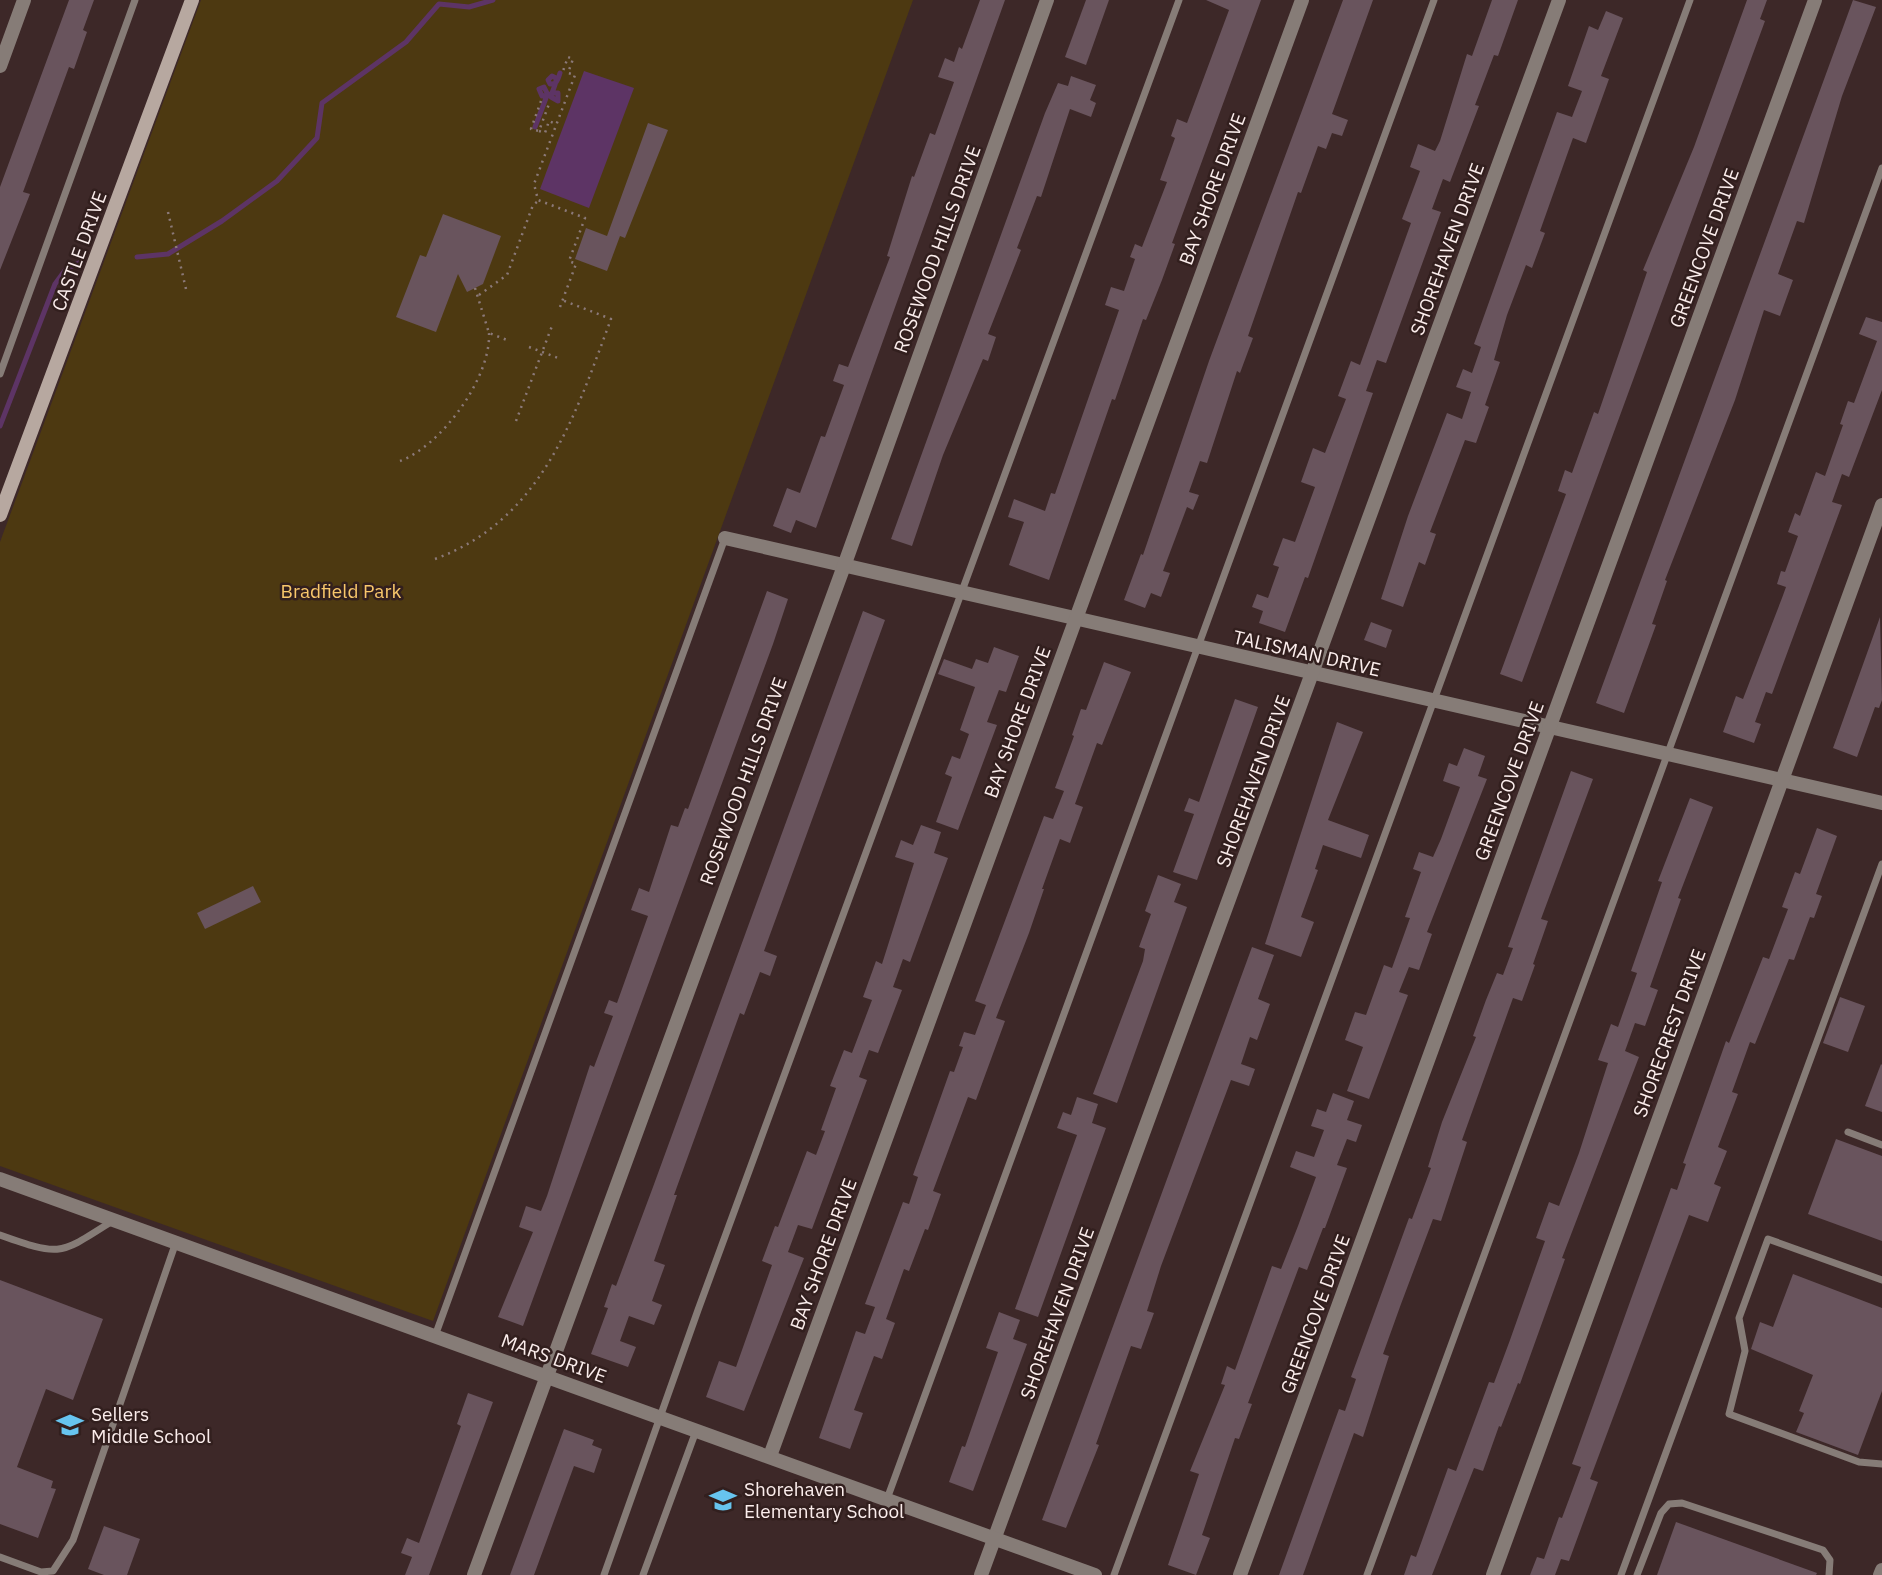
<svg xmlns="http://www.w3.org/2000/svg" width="1882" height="1575" viewBox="0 0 1882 1575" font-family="'IBM Plex Sans',sans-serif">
	<rect width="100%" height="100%" fill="#3d2828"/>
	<!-- green -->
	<path fill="#4d3911" d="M201 0H913L433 1321 0 1166V542Z"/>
	<!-- water -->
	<path fill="#5d3465" d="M584 71 634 88 589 208 540 189Z"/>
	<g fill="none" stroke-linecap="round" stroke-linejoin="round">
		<!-- stream -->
		<g stroke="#5d3465" stroke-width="5">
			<path d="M535 127 546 98 547 93 544 87 539 89 542 96C547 96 552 92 558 93V101L551 97C552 90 557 84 556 78L552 76 548 80 550 84C557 85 558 79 560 73"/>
			<path d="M137 257 168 254 222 221 277 181 317 138 322 103 406 42 439 4 469 7 493 0"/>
			<path d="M0 426 55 284 66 269 81 262"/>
		</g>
	</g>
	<!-- building -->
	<g fill="#69545d">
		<path d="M69 0H94L83 30 87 32 74 69 69 67 23 192 30 194 0 270V187Z"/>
		<path d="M980 0H1005L816 528 796 520 791 533 773 526 787 488 800 493 821 436 825 437 844 385 833 381 839 364 848 367 890 257 887 256 912 176 914 177 930 133 935 135 954 82 938 77 945 58 954 62 959 47 962 49Z"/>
		<path d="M1086 0H1109L1086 65 1065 57Z"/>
		<path d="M1206 0H1261L1172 243 1175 244 1162 280 1146 320 1143 319 1115 400 1112 399 1049 580 1009 565 1024 522 1008 517 1014 499 1045 511 1051 493 1055 494 1119 310 1105 305 1111 287 1124 291 1135 259 1130 257 1135 244 1142 247 1167 182 1160 180 1175 138 1171 136 1177 119 1187 123 1229 10Z"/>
		<path d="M1343 0H1373L1332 114 1348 120 1342 136 1332 133 1326 149 1318 146 1301 193 1298 192 1248 336 1253 338 1240 373 1237 371 1207 463 1200 461 1189 492 1199 495 1193 510 1187 507 1163 571 1170 573 1161 597 1151 593 1145 608 1124 600 1141 554 1143 555 1209 361Z"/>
		<path d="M1492 0H1518L1498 56 1494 55 1475 105 1479 106 1450 182 1443 179 1432 209 1441 212 1386 363 1377 360 1366 391 1373 393 1308 578 1305 577 1285 632 1259 623 1263 611 1252 607 1257 594 1268 598 1279 567 1273 565 1283 538 1295 542 1315 487 1301 482 1313 448 1325 453 1346 399 1338 396 1351 361 1360 365 1411 223 1402 219 1420 171 1410 167 1418 144 1435 151 1440 141 1467 54 1472 56Z"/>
		<path d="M1747 0H1767L1760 19 1765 21 1522 682 1500 674 1566 494 1558 491 1565 470 1572 473 1594 412 1598 414 1647 272 1643 270 1694 147Z"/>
		<path d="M1853 0 1876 7 1842 96 1804 223 1797 221 1778 274 1793 280 1780 316 1764 310 1735 400 1665 580 1667 581 1652 624 1656 625 1624 713 1596 703Z"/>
		<path d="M1606 11 1623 18 1601 76 1609 79 1586 143 1573 138 1540 231 1545 233 1532 268 1526 265 1507 315 1494 360 1500 362 1485 405 1489 407 1476 443 1465 440 1430 532 1436 534 1425 565 1419 562 1403 607 1381 599 1408 516 1447 413 1462 419 1471 392 1456 387 1463 369 1472 373 1481 347 1474 344 1557 112 1572 117 1582 91 1568 86 1589 26 1598 30Z"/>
		<path d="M1071 76 1096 85 1090 100 1096 103 1091 117 1070 109 1041 197 1037 196 1017 248 1021 250 988 334 996 337 988 361 983 359 943 455 912 546 891 539 1045 113 1058 83 1068 86Z"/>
		<path d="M648 123 668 130 625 238 620 236 607 271 575 259 586 228 607 236Z"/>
		<path d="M443 214 501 236 483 284 467 292 458 274 436 332 396 317 420 255 426 257Z"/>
		<path d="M1866 317 1882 322V390L1849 477 1842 474 1832 502 1842 505 1772 694 1766 692 1755 722 1761 724 1754 743 1723 732 1736 696 1743 699 1782 598 1786 587 1777 584 1781 571 1785 572 1798 536 1788 532 1795 513 1800 516 1816 472 1825 476 1843 425 1840 424 1848 401 1854 403 1877 341 1859 334Z"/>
		<path d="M767 591 788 599 773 644 523 1326 498 1317 533 1232 519 1227 526 1206 541 1211 547 1196 590 1065 594 1067 613 1016 604 1013 609 1000 617 1003 648 916 631 910 639 888 649 892 671 825 678 827 685 808 688 809Z"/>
		<path d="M863 611 885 620 764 951 777 956 770 976 760 972 744 1015 740 1013 674 1195H677L654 1261 665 1265 652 1301 662 1305 654 1325 629 1316 620 1341 636 1347 628 1367 591 1354 608 1308 604 1307 612 1284 616 1286 653 1187Z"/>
		<path d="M1880 617 1882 700 1879 708 1875 707 1857 757 1833 748Z"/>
		<path d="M1371 622 1392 630 1386 648 1364 640Z"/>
		<path d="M994 647 1019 656 1006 692 999 690 987 722 997 725 958 830 936 822 952 777 945 774 952 756 960 759 969 734 960 730 975 687 938 674 944 659 972 669 976 659 988 663Z"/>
		<path d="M1104 662 1131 672 1102 745 1097 743 1075 804 1083 807 1070 843 1060 839 1042 889H1044L1029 933 996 1018 1005 1021 976 1100 968 1097 933 1191 941 1194 928 1230 925 1229 909 1271 904 1269 886 1319 895 1323 882 1359 874 1356 854 1410 863 1413 850 1449 819 1438 856 1331 865 1334 875 1307 865 1304 903 1202 909 1204 918 1177 913 1175 950 1071 954 1072 963 1047 959 1046 964 1032 975 1035 986 1005 975 1001 1044 816 1053 819 1064 791 1055 788 1074 736 1072 735 1081 709 1086 710Z"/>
		<path d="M1235 699 1258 707 1197 880 1173 872 1194 814 1184 811 1189 798 1199 802Z"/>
		<path d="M1337 722 1363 732 1328 820 1369 835 1361 858 1323 845 1315 869 1318 870 1301 917 1314 922 1301 957 1265 944Z"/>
		<path d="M1464 748 1485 756 1478 776 1487 779 1427 932 1432 934 1419 970 1409 967 1399 992 1408 995 1369 1099 1347 1091 1363 1047 1345 1040 1355 1012 1366 1015 1384 965 1392 968 1410 918 1405 917 1421 872 1413 869 1419 852 1433 857 1441 839 1460 787 1443 781 1449 763 1457 766Z"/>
		<path d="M1571 771 1593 779 1541 919 1548 921 1533 964 1535 965 1522 1001 1513 998 1462 1140 1467 1142 1441 1221 1433 1219 1401 1304 1383 1354 1389 1356 1363 1437 1354 1433 1303 1575H1279L1339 1409 1345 1411 1356 1379 1351 1377 1409 1218 1412 1219 1431 1168 1428 1167 1442 1122 1476 1037 1473 1036 1486 1000 1497 973 1503 975 1513 948 1508 947Z"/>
		<path d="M1690 798 1713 807 1678 898 1681 899 1650 987 1658 990 1645 1026 1635 1023 1625 1051 1639 1057 1562 1258 1565 1259 1520 1384 1518 1383 1501 1427 1499 1426 1483 1471 1474 1468 1432 1575H1404L1411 1555 1416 1557 1448 1468 1456 1471 1489 1382 1494 1383 1510 1340 1545 1241 1536 1238 1549 1202 1559 1206 1579 1153 1608 1063 1598 1060 1611 1024 1618 1027 1637 973 1631 971 1662 882 1658 881Z"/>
		<path d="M921 825 941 832 934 853 948 858 910 962 903 959 893 987 902 990 878 1053 869 1050 859 1077 867 1080 812 1229 798 1225 788 1252 804 1258 744 1411 706 1397 719 1361 736 1367 772 1265 762 1261 775 1226 778 1227 807 1151 816 1155 825 1131 821 1130 836 1088 830 1086 844 1050 852 1053 872 1000 863 997 876 961 882 964 914 863 895 857 901 840 913 845Z"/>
		<path d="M1817 828 1837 836 1816 894 1822 896 1814 918 1810 917 1794 960 1789 959 1755 1044 1750 1042 1732 1092 1738 1094 1718 1147 1727 1151 1714 1184 1721 1187 1708 1222 1689 1215 1590 1479 1598 1482 1569 1561 1561 1559 1555 1575H1530L1537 1557 1544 1559 1559 1517 1562 1518 1581 1467 1572 1464 1631 1299 1671 1188 1677 1190 1686 1164 1683 1163 1726 1041 1729 1043 1763 957 1769 959 1788 909 1782 907 1795 872 1800 874Z"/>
		<path d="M1158 875 1181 884 1174 902 1187 907 1117 1103 1093 1094 1143 961 1145 949 1139 947 1151 914 1145 911Z"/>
		<path d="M253 886 261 902 205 929 197 913Z"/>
		<path d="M1252 947 1274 955 1258 999 1270 1004 1257 1040 1250 1037 1241 1064 1255 1069 1249 1086 1231 1080 1161 1266 1147 1311 1154 1313 1141 1349 1131 1346 1096 1444 1099 1445 1066 1528 1042 1520Z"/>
		<path d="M1840 997 1865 1006 1848 1052 1823 1043Z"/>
		<path d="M1881 1064 1882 1065V1112L1865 1106Z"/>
		<path d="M1333 1093 1354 1101 1347 1120 1362 1125 1356 1142 1347 1139 1337 1165 1347 1168 1325 1228H1323L1307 1270 1299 1267 1267 1352 1248 1403 1252 1404 1239 1439 1235 1438 1202 1535 1210 1538 1196 1575 1168 1565 1199 1474 1190 1471 1225 1385 1221 1384 1227 1366 1235 1370 1272 1266 1281 1269 1298 1226 1316 1177 1290 1167 1296 1151 1314 1157 1324 1130 1311 1126 1317 1109 1326 1112Z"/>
		<path d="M1077 1097 1098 1104 1092 1123 1106 1128 1038 1317 1015 1309 1077 1135 1057 1128 1063 1112 1071 1115Z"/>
		<path d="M1836 1139 1882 1156V1241L1808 1214Z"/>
		<path d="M1793 1274 1882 1308V1391L1858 1455 1796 1432 1804 1413 1799 1411 1813 1375 1751 1349 1760 1322 1773 1327Z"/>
		<path d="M0 1280 103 1319 73 1400 46 1389 17 1467 53 1481 51 1488 56 1489 38 1538 0 1524Z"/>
		<path d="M999 1312 1020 1320 1013 1339 1027 1344 973 1491 949 1482 962 1446 965 1447 998 1352 986 1348Z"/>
		<path d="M468 1393 493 1402 429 1575H405L412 1557 401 1553 407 1538 419 1543 461 1426 457 1424Z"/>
		<path d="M564 1429 594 1440 592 1445 602 1449 594 1473 574 1466 534 1575H510Z"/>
		<path d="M1676 1522 1817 1573 1816 1575H1657Z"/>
		<path d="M104 1526 140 1539 127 1575H104L88 1569Z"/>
	</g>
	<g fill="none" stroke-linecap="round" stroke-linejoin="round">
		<!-- path -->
		<g stroke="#8b7978" stroke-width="2.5" stroke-dasharray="2 5" stroke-linecap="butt">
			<path d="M541 101 531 129 539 131 549 104"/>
			<path d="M539 131 545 133 549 121 556 124"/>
			<path d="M168 212 186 289"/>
			<path d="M475 288 489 333 507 340"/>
			<path d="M479 295 507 275 533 205 538 201"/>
			<path d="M560 307 576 264 569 261 585 218 538 200 534 184 575 75 568 73 573 59 568 57 563 71"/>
			<path d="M529 347 558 358"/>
			<path d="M516 421 552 326"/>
			<path d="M400 461C441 446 491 378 489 333"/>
			<path d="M435 559C542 520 575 416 611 319L562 300"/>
		</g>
		<!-- service -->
		<g stroke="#867c77" stroke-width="7">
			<path d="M0 374 135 0"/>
			<path d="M1848 1132 1882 1145"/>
			<path d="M0 1235C62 1257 59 1255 114 1220"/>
			<path d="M1882 1280 1768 1239 1739 1318 1745 1351 1729 1414 1859 1462 1882 1464"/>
			<path d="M435 1336 725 538"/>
			<path d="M887 1499 1434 0"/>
			<path d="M0 1557 41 1572 53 1571 73 1540 176 1242"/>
			<path d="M604 1575 698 1310 1179 0"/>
			<path d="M643 1575 696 1431"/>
			<path d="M1114 1575 1690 0"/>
			<path d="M1367 1575 1882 168"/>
			<path d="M1621 1575 1882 864"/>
			<path d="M1637 1575 1661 1513 1669 1504 1682 1503 1823 1550 1830 1560 1829 1575"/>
		</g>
		<!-- minor -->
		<g stroke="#867c77" stroke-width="14">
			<path d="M0 66 24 0"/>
			<path d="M725 538 1882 803"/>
			<path d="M770 1456 1302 0"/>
			<path d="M474 1575 844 566 1047 0"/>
			<path d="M981 1575 1559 0"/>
			<path d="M1240 1575 1815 0"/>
			<path d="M1493 1575 1882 505"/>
		</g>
		<!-- tertiary -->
		<g stroke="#867c77" stroke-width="14">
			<path d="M0 1179 1095 1575"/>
			<path d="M1880 1575 1882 1570"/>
		</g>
		<!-- secondary -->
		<path stroke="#b7a8a0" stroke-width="14" d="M0 515 192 0"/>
	</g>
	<!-- icons -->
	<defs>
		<symbol id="school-bare" viewBox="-9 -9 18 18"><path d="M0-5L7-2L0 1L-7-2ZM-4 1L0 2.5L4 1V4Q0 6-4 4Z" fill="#67c4ef" stroke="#321f1e" stroke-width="2.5" paint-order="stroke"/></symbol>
	</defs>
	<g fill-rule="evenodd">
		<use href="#school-bare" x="51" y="1406" width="38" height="38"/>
		<use href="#school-bare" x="704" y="1481" width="38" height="38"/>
	</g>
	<g text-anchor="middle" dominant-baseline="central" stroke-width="5" stroke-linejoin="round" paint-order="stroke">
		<!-- street labels -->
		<g font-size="19" fill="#fbedec" stroke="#321f1e">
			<text transform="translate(1212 189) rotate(-70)">BAY SHORE DRIVE</text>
			<text transform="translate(1704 248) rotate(-70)">GREENCOVE DRIVE</text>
			<text transform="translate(937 249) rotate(-70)">ROSEWOOD HILLS DRIVE</text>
			<text transform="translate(1447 249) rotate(-70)">SHOREHAVEN DRIVE</text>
			<text transform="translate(79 251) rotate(-70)">CASTLE DRIVE</text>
			<text transform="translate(1307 653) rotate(13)">TALISMAN DRIVE</text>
			<text transform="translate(1017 722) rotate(-70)">BAY SHORE DRIVE</text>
			<text transform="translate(743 781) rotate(-70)">ROSEWOOD HILLS DRIVE</text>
			<text transform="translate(1253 781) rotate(-70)">SHOREHAVEN DRIVE</text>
			<text transform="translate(1509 781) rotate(-70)">GREENCOVE DRIVE</text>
			<text transform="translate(1669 1033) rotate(-70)">SHORECREST DRIVE</text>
			<text transform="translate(823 1254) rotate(-70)">BAY SHORE DRIVE</text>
			<text transform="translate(1057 1313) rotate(-70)">SHOREHAVEN DRIVE</text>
			<text transform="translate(1315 1314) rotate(-70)">GREENCOVE DRIVE</text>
			<text transform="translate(554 1358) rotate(20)">MARS DRIVE</text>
		</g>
		<!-- park labels -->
		<g font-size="19" fill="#f9c76b" stroke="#321f1e">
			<text x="341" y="591">Bradfield Park</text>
		</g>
		<!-- poi labels -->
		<g font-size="19" fill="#fbedec" stroke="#321f1e" text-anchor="start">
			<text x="91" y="1414">Sellers<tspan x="91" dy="22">Middle School</tspan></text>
			<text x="744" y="1489">Shorehaven<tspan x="744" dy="22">Elementary School</tspan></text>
		</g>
	</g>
</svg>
